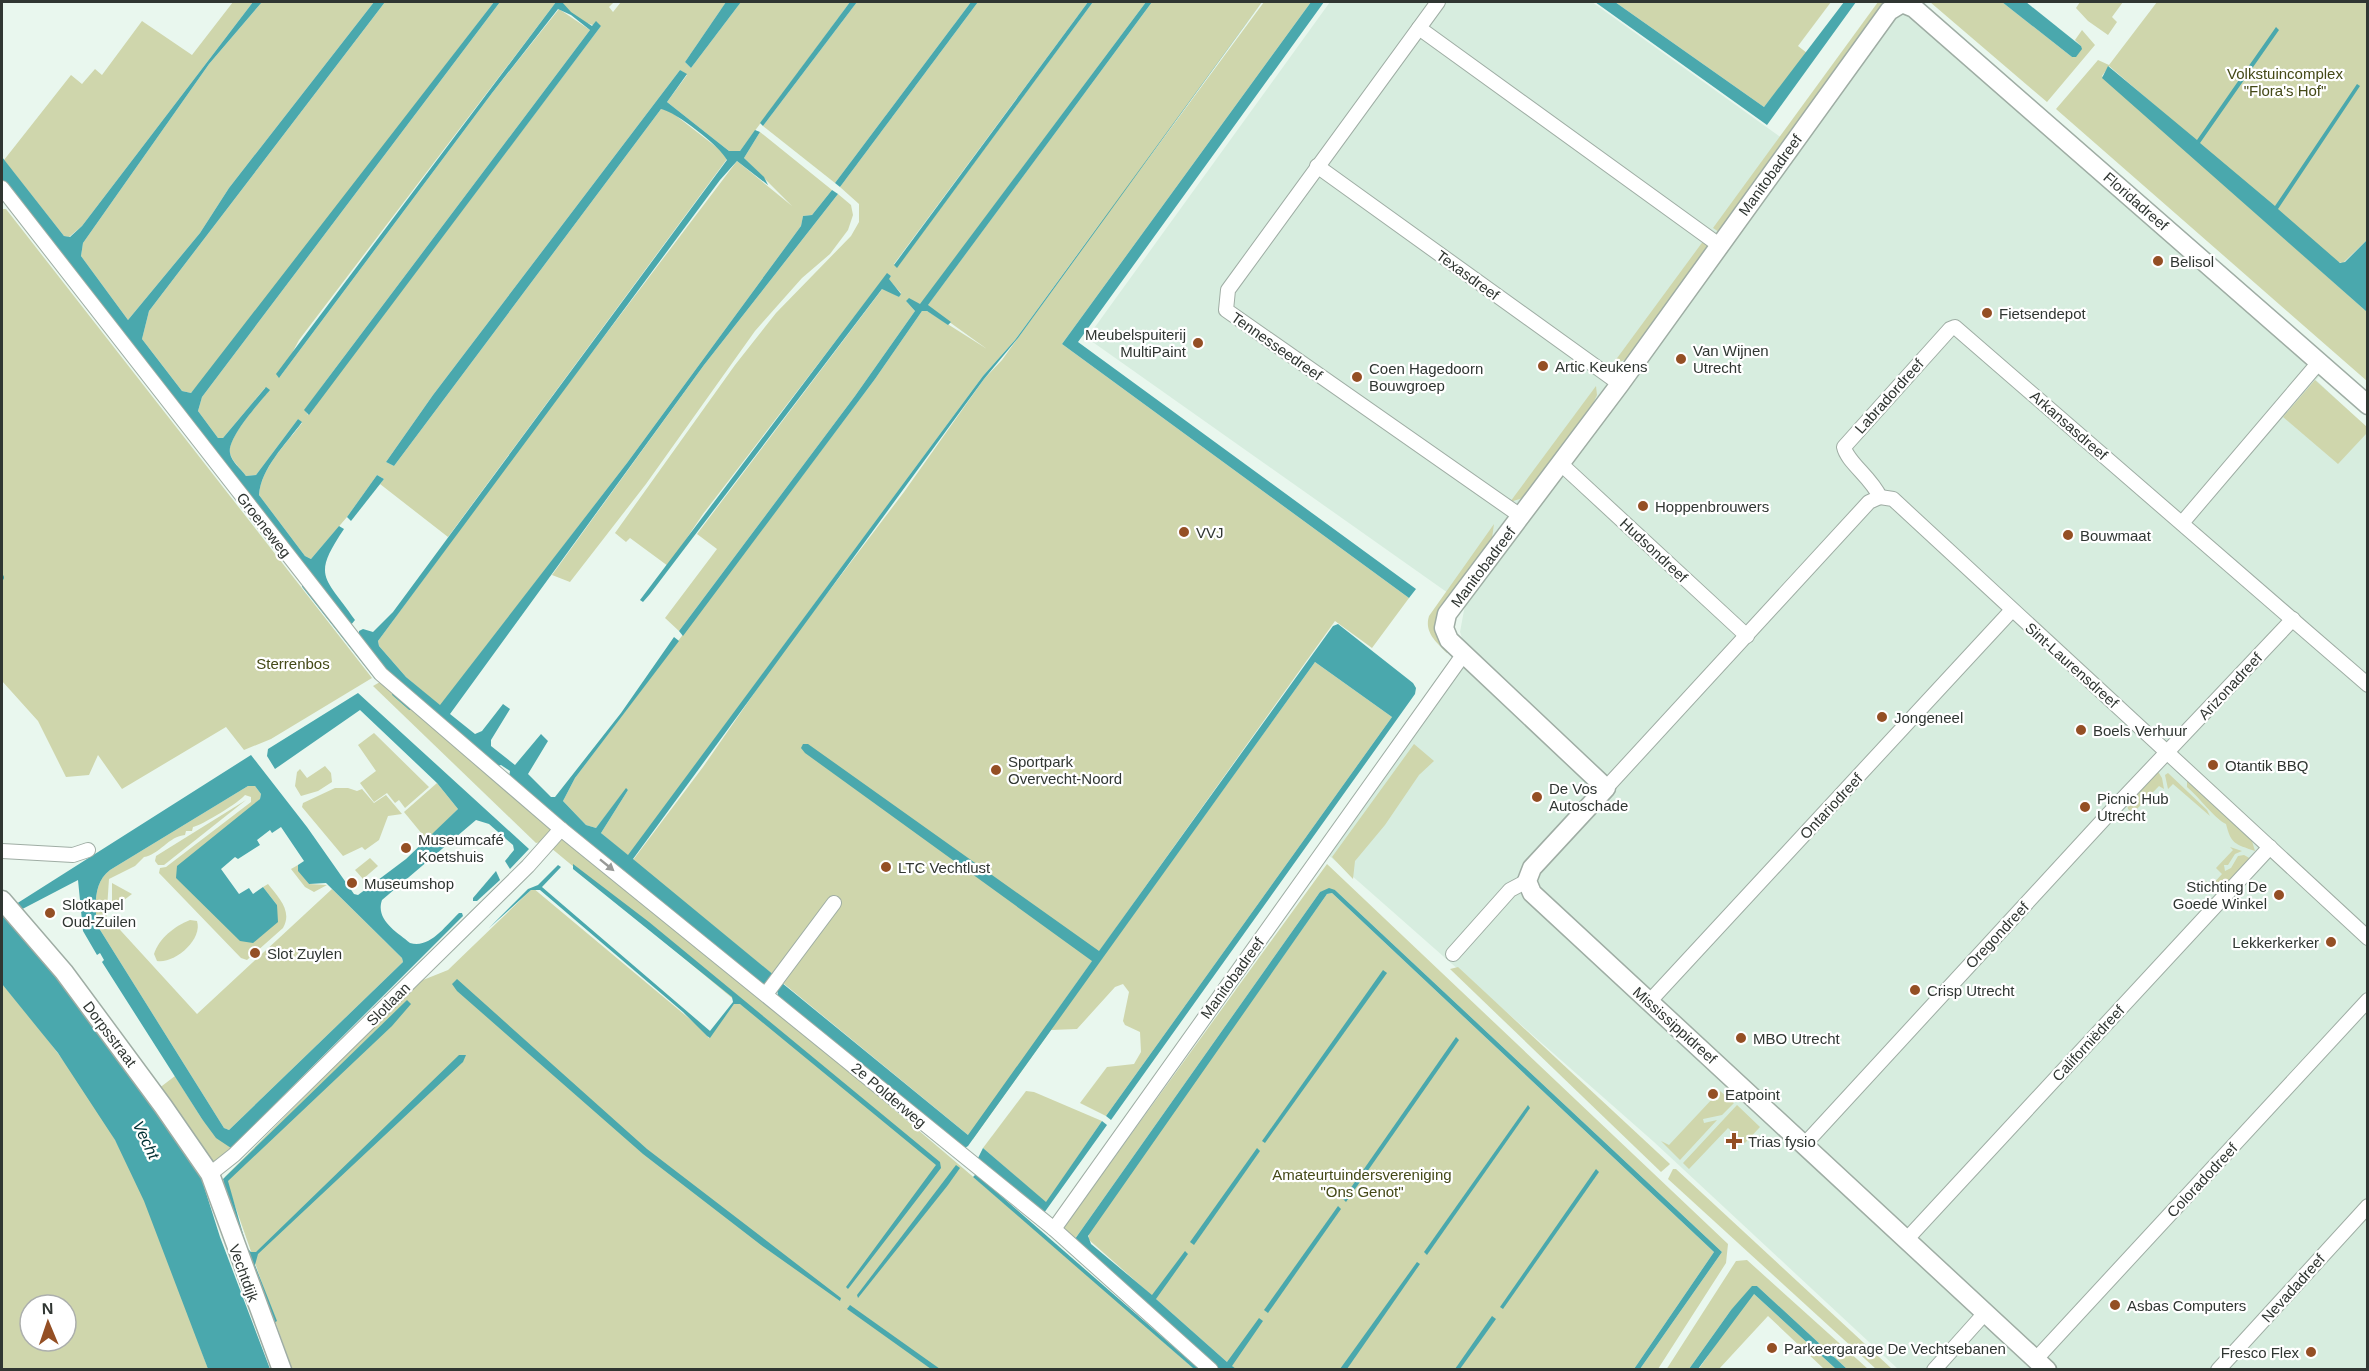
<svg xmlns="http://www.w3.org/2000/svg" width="2369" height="1371" viewBox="0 0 2369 1371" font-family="Helvetica,sans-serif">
	<rect width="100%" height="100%" fill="#e9f7ee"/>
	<!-- built -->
	<path fill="#d7eddf" d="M1330 2H1592L1793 146 1896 2 2326 368 2316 380 2367 428V1369H1898L1654 1142 1325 852 1467 653 1460 632 1465 605 1087 338Z"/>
	<!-- green -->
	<g fill="#cfd6ac" fill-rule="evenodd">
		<path d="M233 2H253L82 226 69 237 64 236 4 160 71 75 82 84 95 69 102 75 142 21 192 55Z"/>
		<path d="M262 2H374L229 188 200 233 128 320 81 256 83 243 209 64Z"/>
		<path d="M385 2H494L219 360 191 393 182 391 142 339 149 311Z"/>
		<path d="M500 2H556L299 340 279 378 492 93 559 9 590 30 325 382 305 410 308 415 601 26C587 26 569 15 562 2H614L609 7 613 12 621 2H726L685 62 691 68 741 2H850L740 151H729L667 102 687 75 680 70 433 395 386 462 394 466 661 109 670 111 724 153 727 159 448 537 380 484 384 479 377 475 347 517 311 559 305 556 259 495C261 468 286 444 302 423L298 419 256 475 246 476C241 469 231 460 230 453 227 437 260 403 269 390L265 388 223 438H218L198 411 202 397Z"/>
		<path d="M857 2H971L835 183 763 126Z"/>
		<path d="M978 2H1088L894 264 897 267 1093 2H1146L920 305 906 301 915 311 855 396 679 631 665 618 717 549 697 534 883 288 899 297 901 293 888 279 891 276 887 274 703 514 668 566 630 538 626 542 615 533 735 365 776 313 851 236 859 222V204L840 187Z"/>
		<path d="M1152 2H1262L1123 193 1264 2H1311L1062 344 1409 598 1372 648 1335 621 1048 1023 1051 1029 1315 662 1392 717 1106 1116 1080 1103 1107 1067 1134 1064 1141 1052 1140 1032 1125 1025 1123 1021 1129 992 1123 984 1115 987 1077 1029 1051 1030 973 1139 633 860 703 767 782 653 904 492 984 379 1002 360 1109 211 1015 340 983 376 628 856 601 833 628 790 626 789 596 828 586 825 563 801 575 778 875 379 922 311H927L987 349 927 306Z"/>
		<path d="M1615 2H1831L1798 46 1807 53 1764 107Z"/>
		<path d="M1878 2H1885L1877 19 1722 234 1713 228Z"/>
		<path d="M1930 2H2002L2072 57 2081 46 2075 40 2082 30 2095 45 2047 102Z"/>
		<path d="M2080 2H2123L2112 17 2117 22 2108 35 2088 21 2076 8Z"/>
		<path d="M2157 2H2367V240L2343 263 2337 262 2109 66 2102 76 2367 312V381L2056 109 2098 60 2109 65Z"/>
		<path d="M760 132 832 190 812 215 803 216 801 226 627 463 440 706 406 677 379 646 378 641 537 425 737 161 792 206 744 158Z"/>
		<path d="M838 194 851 205 853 215 848 230 830 254 802 278 755 331 646 484 570 582 552 575 704 365Z"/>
		<path d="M2 209H6L372 678 271 739 244 750 226 727 122 789 98 755 89 775 66 777 38 721 2 681Z"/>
		<path d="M1704 240 1713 246 1627 359 1612 365Z"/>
		<path d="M2315 380 2367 427V433L2338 464 2283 417Z"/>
		<path d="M1596 386 1597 395 1591 408 1526 497 1510 502Z"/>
		<path d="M1494 524 1491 545 1438 621 1437 635 1450 652 1447 653C1436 642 1424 632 1429 616Z"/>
		<path d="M380 682 555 828 541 842 536 843 373 686Z"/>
		<path d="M374 733 429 787 405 808 399 800 395 803 387 793 374 802 360 783 376 771 358 745Z"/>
		<path d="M1414 744 1434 761 1419 775 1385 825 1355 861 1353 879 1332 857Z"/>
		<path d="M325 766 331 773 332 782 318 791 301 796 295 786 297 772 300 769 307 778Z"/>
		<path d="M2157 770 2162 778 2164 789 2159 786 2134 812 2139 820 2128 809 2127 804Z"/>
		<path d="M2168 773 2207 810 2210 816 2173 784 2168 789 2165 775Z"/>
		<path d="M2187 780 2252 841 2255 851C2235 844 2231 844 2226 824 2214 818 2200 798 2187 787Z"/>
		<path d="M437 783 458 809 427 840 404 812Z"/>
		<path d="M248 786H255L261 794 260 799 176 878 277 905 263 887 268 884C278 897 293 911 283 928L247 960 241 958 159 873 160 868 166 867 251 802V797L245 795C241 801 201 826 193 827L192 831H186L185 835C169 836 159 855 144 857L135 866 109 879 106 924 111 920 197 1014 332 889 402 958 403 962 229 1130 224 1128 97 925C95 906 93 883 110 870Z"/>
		<path d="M335 788H348L357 791 362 789 374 803 386 795 402 814 388 816 379 840 365 850 362 847 343 856 302 807 303 803Z"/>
		<path d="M246 800 164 865H158L155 861 156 856Z"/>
		<path d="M560 839H565C779 1011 989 1187 1194 1369H292L225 1177 418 982 448 970 533 888 697 1025 709 1038 734 1004 738 1003 551 848Z"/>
		<path d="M2230 847 2242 851 2235 854 2228 865H2224L2225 871 2231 868 2238 856 2244 855 2251 859 2226 886 2216 890 2204 880 2212 885 2222 874 2216 868 2233 850Z"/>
		<path d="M370 858 378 866 363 879 355 870Z"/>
		<path d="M1327 864 1728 1244 1726 1263 1658 1369H1640L1722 1252 1335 890 1320 892 1075 1239 1063 1232 1066 1224Z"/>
		<path d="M298 865 299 871 309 884 327 885 314 892 305 887 291 869Z"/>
		<path d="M112 883 132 894 112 909Z"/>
		<path d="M1332 893 1714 1252 1634 1369 1236 1370 1088 1239 1090 1230 1327 894Z"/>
		<path d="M190 920 197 921C203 940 174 964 157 961L154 954C159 938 175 926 190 920Z"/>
		<path d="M1458 967 1670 1164 1669 1165 1661 1172 1450 969Z"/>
		<path d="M2 984C43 1032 83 1083 114 1138 154 1210 180 1292 208 1369H2ZM30 1305H66V1341H30Z"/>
		<path d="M175 1076 202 1119 231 1148 235 1144 237 1148 221 1161 212 1163 158 1089Z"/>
		<path d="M1026 1091 1034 1092 1102 1121 1046 1203 983 1148Z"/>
		<path d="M1720 1091 1734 1103 1722 1115 1703 1119 1704 1123 1717 1120 1680 1160 1661 1141 1669 1145 1714 1097 1718 1100Z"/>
		<path d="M1737 1105 1760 1127 1745 1143 1728 1128 1689 1169 1683 1163Z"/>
		<path d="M1673 1169H1676L1892 1369H1876L1668 1179Z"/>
		<path d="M1747 1260 1868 1369H1847L1757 1286 1731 1310 1689 1369 1666 1370 1736 1261Z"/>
		<path d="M1751 1294H1754L1836 1369H1824L1768 1316 1719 1369 1698 1370Z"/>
	</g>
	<!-- water -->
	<g fill="#4aa8ad" fill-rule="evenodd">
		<path d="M253 2H262L209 64 83 243 81 256 128 320 200 233 229 188 374 2H385L149 311 142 339 182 391 191 393 494 2H500L202 397 198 411 218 438H223L266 387 270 390C260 402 227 438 230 453 231 461 241 469 246 476L256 475 298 419 302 422C286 444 261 468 259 495L305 556 311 559 339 526 344 529C311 578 325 576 355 620L350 626 2 179V157L64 236 70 237 82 226Z"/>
		<path d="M556 2H562L571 12 592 26 596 21 601 26 309 415 304 410 325 382 590 30 571 15 558 9 492 93 279 378 276 374Z"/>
		<path d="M726 2H741L691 68 685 62Z"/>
		<path d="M850 2H857L763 126 760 123Z"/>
		<path d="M971 2H978L840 187 835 183Z"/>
		<path d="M1088 2H1093L897 268 894 265Z"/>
		<path d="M1146 2H1152L928 305 951 322 948 325 927 311H922L875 379 683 636 679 631 855 396 915 311 906 301 909 298 920 304Z"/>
		<path d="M1262 2 1018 338 984 379 633 859 775 976 770 984 760 983 509 778 510 771 501 765 495 767 416 702 359 643V631L363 629 373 632 393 612 727 160C720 146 676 112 661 109L394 466 386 462 433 395 680 70 687 74 667 102 729 151H740L755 130 760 132 744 158 764 177 768 185 737 161 720 180 378 641 379 646 406 677 440 705 627 463 801 226 803 216 812 215 832 190 838 194 704 365 450 714 475 734 482 731 503 704 510 709 491 740V746L515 765 541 734 548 741 528 774 551 797H555L621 713 674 637 679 641 575 778 563 801 586 825 596 828 626 788 628 790 601 833 628 855 983 376 1015 340Z"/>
		<path d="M1311 2H1324L1078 342 1416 589 1409 598 1062 344Z"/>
		<path d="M1595 2H1615L1764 107 1844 2H1856L1767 125Z"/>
		<path d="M2002 2H2026L2081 46 2082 49 2076 57H2072Z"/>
		<path d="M2276 27 2279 30 2200 143 2275 206 2357 84 2360 86 2278 209 2340 263 2345 262 2367 240V312L2102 78 2108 66 2197 140Z"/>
		<path d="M887 273 891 276 889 279 901 294 899 297 882 289 650 594 643 602 640 600Z"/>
		<path d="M377 475 384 479 351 521 347 517Z"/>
		<path d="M1338 624 1413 683 1416 688 1415 694 1111 1120 1106 1116 1392 717 1315 662 968 1146 965 1148 778 996 777 989 782 983 968 1135 1092 961 805 753 801 748 803 744H808L1099 951 1333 626Z"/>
		<path d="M358 693 529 849 510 869 505 861 514 850 513 845 489 824 476 820 382 900C375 920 397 932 410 943 430 949 445 926 459 913H462L463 916 231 1148 216 1138 202 1119 102 962 104 960 100 953 97 955 83 931 78 880 9 916 53 968 139 1084 201 1177 220 1237 270 1369H208L144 1201 115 1140 58 1053 2 984V908L5 911 251 755 307 827 354 894 358 895 406 859 458 809 437 783 360 710 275 769 267 756 268 749ZM248 786H255L261 794 260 799 177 866 176 878 240 941 253 943 278 922 277 905 263 887 253 894 249 888 239 894 221 869 235 857 238 859 260 845 257 840 270 830 272 833 281 827 304 861 298 865V871L309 884 326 883 402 958 403 962 229 1130 224 1128 97 925C95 906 93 883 110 870Z"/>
		<path d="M573 864 649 922 940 1162 941 1168 848 1289 846 1287 936 1165 740 1004H734L710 1038 707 1036 683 1012 540 890H531L489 928 528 889 538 885 558 865 561 867 542 887 710 1031 733 1002 732 997 573 869Z"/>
		<path d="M496 871 500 880 477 901H473V898Z"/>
		<path d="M1329 888 1335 890 1722 1252 1640 1369H1634L1714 1252 1332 893 1327 894 1088 1236 1091 1244 1152 1295 1185 1251 1188 1254 1156 1299 1227 1362 1259 1318 1263 1321 1232 1366 1236 1369H1219L1076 1244 1075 1239 1320 892Z"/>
		<path d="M1383 970 1387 973 1265 1143 1262 1141Z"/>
		<path d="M457 979 647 1149 841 1298 840 1301 761 1245 643 1154 457 991 452 984Z"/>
		<path d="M407 1000 411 1004 392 1026 228 1181 247 1248 251 1252H256L459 1055H466L463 1062 258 1254 255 1265 277 1321 274 1323 228 1201 223 1179Z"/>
		<path d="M1456 1037 1459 1040 1346 1202 1343 1199Z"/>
		<path d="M1528 1105 1530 1108 1427 1255 1424 1252Z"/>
		<path d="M1102 1121 1107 1125 1044 1213 978 1158 983 1148 1046 1202Z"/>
		<path d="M1257 1148 1260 1151 1194 1245 1190 1242Z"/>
		<path d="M956 1165 960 1168 948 1185 858 1298 857 1295Z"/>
		<path d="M1596 1169 1599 1172 1503 1309 1500 1307Z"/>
		<path d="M976 1174 1199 1369H1194L973 1177Z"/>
		<path d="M1338 1206 1341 1209 1268 1313 1264 1310Z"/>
		<path d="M1417 1262 1420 1264 1347 1369H1340Z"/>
		<path d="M1752 1286H1757L1847 1369H1836L1754 1294 1698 1369H1689L1731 1310Z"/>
		<path d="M850 1305 940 1369H931L847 1309Z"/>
		<path d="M1492 1316 1496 1319 1460 1369H1455Z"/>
	</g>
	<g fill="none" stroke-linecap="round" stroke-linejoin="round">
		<!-- stream -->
		<g stroke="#4aa8ad" stroke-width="4">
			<path d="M2 577V578"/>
			<path d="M304 586 376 677"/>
			<path d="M394 694 410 708"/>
		</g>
		<defs>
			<g id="minor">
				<path d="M1438 2 1228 290 1226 310 1522 517"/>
				<path d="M1419 28 1719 245"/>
				<path d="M1317 166 1620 384"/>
				<path d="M2 188 381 674 561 829 1054 1229 1211 1370"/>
				<path d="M1561 464 1747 636"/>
				<path d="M1880 497C1871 477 1847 462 1844 447L1950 329 1955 327 2368 685"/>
				<path d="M1880 497 1893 499 2368 938"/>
				<path d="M2182 523 2320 361"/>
				<path d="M1606 788 1869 502 1880 497"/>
				<path d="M2 851 73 855 88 850"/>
				<path d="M1453 954 1510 890 1527 881"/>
				<path d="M766 994 834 903"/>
				<path d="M1649 1002 2012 610"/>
				<path d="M1804 1145 2116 806 2293 619"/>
				<path d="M210 1174 234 1155 528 866 561 829"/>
				<path d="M1054 1229 1463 655"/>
				<path d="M1907 1239 2270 847"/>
				<path d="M2036 1359 2368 1000"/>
				<path d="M1934 1370 1985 1313"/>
				<path d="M2218 1370 2368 1206"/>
			</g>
			<g id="tertiary">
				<path d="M2 900 64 972 163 1106 210 1174 282 1370"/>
				<path d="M2047 1370 1532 893 1527 881 1532 868 1606 788 1449 640 1444 628 1447 614 1620 384 1889 11 1902 3 1914 8 2368 405"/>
			</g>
		</defs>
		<!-- minor casing -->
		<use href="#minor" stroke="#9fada4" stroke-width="16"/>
		<!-- tertiary casing -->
		<use href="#tertiary" stroke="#9fada4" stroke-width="21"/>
		<!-- minor -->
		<use href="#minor" stroke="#fff" stroke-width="14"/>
		<!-- tertiary -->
		<use href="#tertiary" stroke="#fff" stroke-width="18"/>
	</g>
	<!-- one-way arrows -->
	<defs><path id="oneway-solid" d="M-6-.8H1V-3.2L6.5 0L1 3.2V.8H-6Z" transform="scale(1.5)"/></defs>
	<use fill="#989a98" href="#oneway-solid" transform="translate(607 865) rotate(39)"/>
	<!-- markers -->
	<g fill="#944f24" stroke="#fff" stroke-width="2">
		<circle cx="2158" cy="261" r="6"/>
		<circle cx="1987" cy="313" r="6"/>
		<circle cx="1198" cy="343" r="6"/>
		<circle cx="1681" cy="359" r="6"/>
		<circle cx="1543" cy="366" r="6"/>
		<circle cx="1357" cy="377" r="6"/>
		<circle cx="1643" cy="506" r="6"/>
		<circle cx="1184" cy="532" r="6"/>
		<circle cx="2068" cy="535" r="6"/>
		<circle cx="1882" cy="717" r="6"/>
		<circle cx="2081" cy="730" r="6"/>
		<circle cx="2213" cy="765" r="6"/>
		<circle cx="996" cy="770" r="6"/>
		<circle cx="1537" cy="797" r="6"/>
		<circle cx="2085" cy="807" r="6"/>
		<circle cx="406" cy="848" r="6"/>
		<circle cx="886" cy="867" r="6"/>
		<circle cx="352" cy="883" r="6"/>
		<circle cx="2279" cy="895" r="6"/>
		<circle cx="50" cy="913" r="6"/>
		<circle cx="2331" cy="942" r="6"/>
		<circle cx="255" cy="953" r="6"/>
		<circle cx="1915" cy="990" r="6"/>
		<circle cx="1741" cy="1038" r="6"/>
		<circle cx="1713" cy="1094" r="6"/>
		<path d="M1731 1132h6v6h6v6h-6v6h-6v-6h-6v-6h6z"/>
		<circle cx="2115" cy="1305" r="6"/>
		<circle cx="1772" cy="1348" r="6"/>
		<circle cx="2311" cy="1352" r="6"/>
	</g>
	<g text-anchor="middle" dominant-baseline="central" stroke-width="4.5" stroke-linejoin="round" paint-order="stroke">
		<!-- park labels -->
		<g font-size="15" fill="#444917" stroke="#fff">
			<text x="2285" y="73">Volkstuincomplex<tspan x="2285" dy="17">"Flora's Hof"</tspan></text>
			<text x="293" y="663">Sterrenbos</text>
			<text x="1362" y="1174">Amateurtuindersvereniging<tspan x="1362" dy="17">"Ons Genot"</tspan></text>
		</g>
		<!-- street labels -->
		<g font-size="15" fill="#303632" stroke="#fff">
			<text transform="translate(1770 175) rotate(-54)">Manitobadreef</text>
			<text transform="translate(2136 201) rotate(41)">Floridadreef</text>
			<text transform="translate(1468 275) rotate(36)">Texasdreef</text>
			<text transform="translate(1277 346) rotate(35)">Tennesseedreef</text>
			<text transform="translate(1889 396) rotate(-48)">Labradordreef</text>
			<text transform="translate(2069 425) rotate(41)">Arkansasdreef</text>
			<text transform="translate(264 525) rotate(52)">Groeneweg</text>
			<text transform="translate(1654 550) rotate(43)">Hudsondreef</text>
			<text transform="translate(1483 567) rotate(-53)">Manitobadreef</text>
			<text transform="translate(2072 665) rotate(42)">Sint-Laurensdreef</text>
			<text transform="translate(2230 686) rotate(-47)">Arizonadreef</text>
			<text transform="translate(1831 806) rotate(-47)">Ontariodreef</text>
			<text transform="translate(1997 935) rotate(-47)">Oregondreef</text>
			<text transform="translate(1232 978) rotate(-54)">Manitobadreef</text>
			<text transform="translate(388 1004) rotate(-45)">Slotlaan</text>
			<text transform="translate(1675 1025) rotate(42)">Mississippidreef</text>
			<text transform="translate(110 1034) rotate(53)">Dorpsstraat</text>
			<text transform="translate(2088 1043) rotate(-47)">Californiëdreef</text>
			<text transform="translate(889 1095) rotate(40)">2e Polderweg</text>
			<text transform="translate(2202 1180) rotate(-47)">Coloradodreef</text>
			<text transform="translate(244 1273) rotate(70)">Vechtdijk</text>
			<text transform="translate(2293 1288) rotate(-48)">Nevadadreef</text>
		</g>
		<!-- poi labels -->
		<g font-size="15" fill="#303632" stroke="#fff" text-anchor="start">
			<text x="2170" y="261">Belisol</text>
			<text x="1999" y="313">Fietsendepot</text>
			<text x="1186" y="334" text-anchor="end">Meubelspuiterij<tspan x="1186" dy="17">MultiPaint</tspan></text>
			<text x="1693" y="350">Van Wijnen<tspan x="1693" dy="17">Utrecht</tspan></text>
			<text x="1555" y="366">Artic Keukens</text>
			<text x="1369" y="368">Coen Hagedoorn<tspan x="1369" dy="17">Bouwgroep</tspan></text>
			<text x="1655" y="506">Hoppenbrouwers</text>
			<text x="1196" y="532">VVJ</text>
			<text x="2080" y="535">Bouwmaat</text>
			<text x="1894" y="717">Jongeneel</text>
			<text x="2093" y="730">Boels Verhuur</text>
			<text x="1008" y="761">Sportpark<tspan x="1008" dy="17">Overvecht-Noord</tspan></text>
			<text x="2225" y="765">Otantik BBQ</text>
			<text x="1549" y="788">De Vos<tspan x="1549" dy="17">Autoschade</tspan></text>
			<text x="2097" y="798">Picnic Hub<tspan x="2097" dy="17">Utrecht</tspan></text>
			<text x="418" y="839">Museumcafé<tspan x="418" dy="17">Koetshuis</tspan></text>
			<text x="898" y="867">LTC Vechtlust</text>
			<text x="364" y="883">Museumshop</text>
			<text x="2267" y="886" text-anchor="end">Stichting De<tspan x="2267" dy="17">Goede Winkel</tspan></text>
			<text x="62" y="904">Slotkapel<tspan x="62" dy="17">Oud-Zuilen</tspan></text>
			<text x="2319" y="942" text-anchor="end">Lekkerkerker</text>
			<text x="267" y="953">Slot Zuylen</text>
			<text x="1927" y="990">Crisp Utrecht</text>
			<text x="1753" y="1038">MBO Utrecht</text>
			<text x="1725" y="1094">Eatpoint</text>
			<text x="1748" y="1141">Trias fysio</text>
			<text x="2127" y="1305">Asbas Computers</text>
			<text x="1784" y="1348">Parkeergarage De Vechtsebanen</text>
			<text x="2299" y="1352" text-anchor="end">Fresco Flex</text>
		</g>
		<!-- water labels -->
		<g font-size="16" font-style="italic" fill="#013033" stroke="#fff">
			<text transform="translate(146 1140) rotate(64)">Vecht</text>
		</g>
	</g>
	<!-- border -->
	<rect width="2369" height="1371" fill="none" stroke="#303632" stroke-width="6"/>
	<!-- north arrow -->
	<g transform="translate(48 1323) rotate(358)"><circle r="28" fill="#ffffff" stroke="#acafad" stroke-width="1.5"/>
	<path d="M0-4.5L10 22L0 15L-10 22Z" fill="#944f24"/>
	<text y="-9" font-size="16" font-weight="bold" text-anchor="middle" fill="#303632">N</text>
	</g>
</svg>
